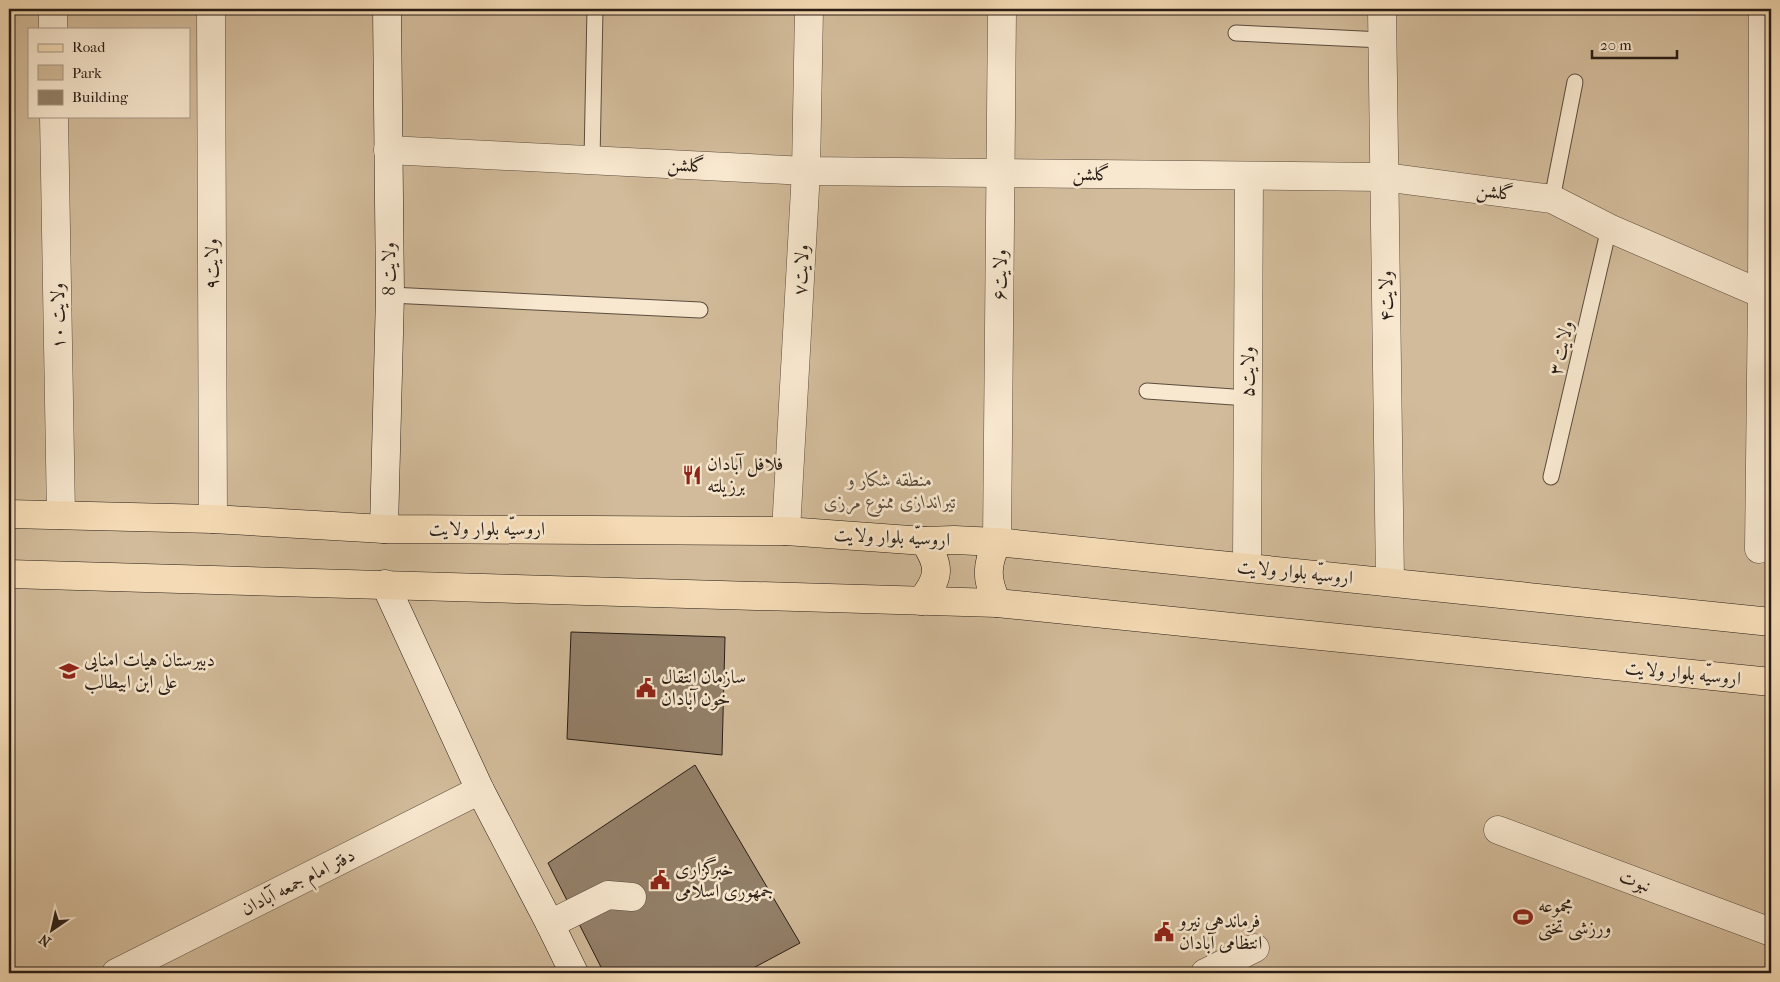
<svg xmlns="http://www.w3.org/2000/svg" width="1780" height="982" viewBox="0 0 1780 982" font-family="'IM FELL French Canon',Amiri,serif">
	<rect width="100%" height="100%" fill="#f5dbb5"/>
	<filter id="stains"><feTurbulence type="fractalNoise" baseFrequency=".004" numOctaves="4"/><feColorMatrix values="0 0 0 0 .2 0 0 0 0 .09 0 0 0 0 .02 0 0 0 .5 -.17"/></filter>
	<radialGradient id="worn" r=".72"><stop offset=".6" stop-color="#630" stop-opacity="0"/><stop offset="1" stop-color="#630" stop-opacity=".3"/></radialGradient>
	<!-- green -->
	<path fill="#d2bb9a" stroke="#7d6c58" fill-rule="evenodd" d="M9 9H1771V973H9ZM29 29H189V116H29Z"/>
	<!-- building -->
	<g fill="#938069" stroke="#281d16">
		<path d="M571 632 725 637 722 755 567 739Z"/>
		<path d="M695 765 800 943 744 973H604L548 863Z"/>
	</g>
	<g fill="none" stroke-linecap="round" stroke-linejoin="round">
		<defs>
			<g id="lane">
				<path d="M1236 33 1382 40"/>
				<path d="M592 160 595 9"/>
				<path d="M1552 199 1575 82"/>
				<path d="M390 295 700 310"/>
				<path d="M1147 391 1248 398"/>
				<path d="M1551 477 1609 228"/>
			</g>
			<g id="street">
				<path d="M53 9V29"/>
				<path d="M211 9 213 519"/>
				<path d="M1382 9 1390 582"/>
				<path d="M54 116 61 515"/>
				<path d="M388 150 806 171 1384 177 1552 199 1609 228 1771 298"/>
				<path d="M786 531 806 171 809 9"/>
				<path d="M997 542 1002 9"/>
				<path d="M1759 549 1762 294 1763 9"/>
				<path d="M1247 567 1249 176"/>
				<path d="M1498 830 1771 932"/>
				<path d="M550 924 608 895 632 897"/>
				<path d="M116 973 480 790"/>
				<path d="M1205 973 1255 948"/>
			</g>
			<g id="secondary">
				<path d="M384 529 390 295 387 9"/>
				<path d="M385 584 480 790 550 924 574 973"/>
			</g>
			<g id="primary">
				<path d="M9 514 213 519 384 529 786 531 924 541 954 540 997 542 1771 622"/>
				<path d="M9 574 997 603 1771 682"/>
				<path d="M921 601C940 578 941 566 924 541"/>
				<path d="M997 603C986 579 986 566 997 542"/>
			</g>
		</defs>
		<!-- lane casing -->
		<use href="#lane" stroke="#5b4c3e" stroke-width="17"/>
		<!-- street casing -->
		<use href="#street" stroke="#5b4c3e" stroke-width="29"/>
		<!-- secondary casing -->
		<use href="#secondary" stroke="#281d16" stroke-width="29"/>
		<!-- primary casing -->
		<use href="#primary" stroke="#281d16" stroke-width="29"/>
		<!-- lane -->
		<use href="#lane" stroke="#f8e8cf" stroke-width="15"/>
		<!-- street -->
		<use href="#street" stroke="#f8e8cf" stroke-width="28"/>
		<!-- secondary -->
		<use href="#secondary" stroke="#f8e8cf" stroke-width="28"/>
		<!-- primary -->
		<use href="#primary" stroke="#f5dbb5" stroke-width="28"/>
	</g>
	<!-- icons -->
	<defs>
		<symbol id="restaurant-bare" viewBox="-9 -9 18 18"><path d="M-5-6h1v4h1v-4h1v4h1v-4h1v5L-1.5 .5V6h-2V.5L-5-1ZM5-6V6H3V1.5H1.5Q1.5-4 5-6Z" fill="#8f2418" stroke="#f8e8cf" stroke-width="2.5" paint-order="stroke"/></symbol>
		<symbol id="school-bare" viewBox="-9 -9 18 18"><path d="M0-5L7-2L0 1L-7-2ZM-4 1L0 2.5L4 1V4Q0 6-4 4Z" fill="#8f2418" stroke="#f8e8cf" stroke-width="2.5" paint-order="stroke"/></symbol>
		<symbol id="civic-bare" viewBox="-9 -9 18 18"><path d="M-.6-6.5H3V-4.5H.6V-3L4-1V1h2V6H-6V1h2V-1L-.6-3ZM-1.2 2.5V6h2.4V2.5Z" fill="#8f2418" stroke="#f8e8cf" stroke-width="2.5" paint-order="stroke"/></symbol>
		<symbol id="stadium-bare" viewBox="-9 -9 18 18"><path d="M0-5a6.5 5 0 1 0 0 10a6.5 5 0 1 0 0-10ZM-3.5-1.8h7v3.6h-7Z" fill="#8f2418" stroke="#f8e8cf" stroke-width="2.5" paint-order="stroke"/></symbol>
	</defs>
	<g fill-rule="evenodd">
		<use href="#restaurant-bare" x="678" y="461" width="28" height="28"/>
		<use href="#school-bare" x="55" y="657" width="28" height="28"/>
		<use href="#civic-bare" x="632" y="674" width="28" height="28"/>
		<use href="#civic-bare" x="646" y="866" width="28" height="28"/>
		<use href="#stadium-bare" x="1509" y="903" width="28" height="28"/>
		<use href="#civic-bare" x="1150" y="918" width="28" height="28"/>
	</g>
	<g text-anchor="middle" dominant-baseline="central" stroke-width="5" stroke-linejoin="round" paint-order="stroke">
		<!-- street labels -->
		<g font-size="19" fill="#281d16" stroke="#f8e8cf">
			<text transform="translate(686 165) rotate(3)">گلشن</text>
			<text transform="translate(1091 174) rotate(1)">گلشن</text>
			<text transform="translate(1495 192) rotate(7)">گلشن</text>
			<text transform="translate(212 264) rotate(-90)">ولایت۹</text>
			<text transform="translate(389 269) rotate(-90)">ولایت 8</text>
			<text transform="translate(801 270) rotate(-87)">ولایت۷</text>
			<text transform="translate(1000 275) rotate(-89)">ولایت۶</text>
			<text transform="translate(1386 296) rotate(-91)">ولایت۴</text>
			<text transform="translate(58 316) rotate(-91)">ولایت ۱۰</text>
			<text transform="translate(1561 348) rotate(-77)">ولایت ۳</text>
			<text transform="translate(1248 372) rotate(-90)">ولایت۵</text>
			<text x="487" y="529">اروسیّه بلوار ولایت</text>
			<text transform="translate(892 537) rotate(3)">اروسیّه بلوار ولایت</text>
			<text transform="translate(1295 572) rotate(6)">اروسیّه بلوار ولایت</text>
			<text transform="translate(1683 673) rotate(6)">اروسیّه بلوار ولایت</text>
			<text transform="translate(1635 881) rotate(20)">نبوت</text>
			<text transform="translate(298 882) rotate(-27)">دفتر امام جمعه آبادان</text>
		</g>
		<!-- poi labels -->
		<g font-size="19" fill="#281d16" stroke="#f8e8cf" text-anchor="start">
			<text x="707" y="464">فلافل آبادان<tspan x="707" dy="22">برزیلته</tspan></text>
			<text x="84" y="660">دبیرستان هیات امنایی<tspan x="84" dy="22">علی ابن ابیطالب</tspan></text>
			<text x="661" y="677">سازمان انتقال<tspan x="661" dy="22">خون آبادان</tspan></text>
			<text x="675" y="869">خبرگزاری<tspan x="675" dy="22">جمهوری اسلامی</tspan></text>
			<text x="1538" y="906">مجموعه<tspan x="1538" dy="22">ورزشی تختی</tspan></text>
			<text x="1179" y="921">فرماندهی نیرو<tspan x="1179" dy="22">انتظامی آبادان</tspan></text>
		</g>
		<!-- park labels -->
		<g font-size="19" font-style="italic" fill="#5b4c3e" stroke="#f8e8cf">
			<text x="890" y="480">منطقه شکار و<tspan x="890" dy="22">تیراندازی ممنوع مرزی</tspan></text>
		</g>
	</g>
	<!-- margin -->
	<rect width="1780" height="982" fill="none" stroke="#f5dbb5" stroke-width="30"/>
	<rect x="10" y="10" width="1760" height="962" fill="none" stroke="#281d16" stroke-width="2.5"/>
	<rect x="15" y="15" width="1750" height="952" fill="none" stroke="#281d16"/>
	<!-- legend -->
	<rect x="28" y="28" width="162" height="90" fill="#f8e8cf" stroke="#a59785"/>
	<rect x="38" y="44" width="25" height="8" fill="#f5dbb5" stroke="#a59785"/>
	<text x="72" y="52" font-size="15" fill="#281d16">Road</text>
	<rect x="38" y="65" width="25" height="15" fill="#d2bb9a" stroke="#a59785"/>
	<text x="72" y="78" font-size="15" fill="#281d16">Park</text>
	<rect x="38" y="90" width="25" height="15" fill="#938069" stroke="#a59785"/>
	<text x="72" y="102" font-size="15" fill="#281d16">Building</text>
	<!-- north arrow -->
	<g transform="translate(52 930) rotate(214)" stroke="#f8e8cf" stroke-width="4" paint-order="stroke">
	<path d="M0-4L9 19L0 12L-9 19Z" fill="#281d16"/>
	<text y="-8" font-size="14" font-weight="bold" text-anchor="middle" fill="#281d16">N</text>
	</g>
	<!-- scale -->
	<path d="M1592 50v8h85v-8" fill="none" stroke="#281d16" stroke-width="2.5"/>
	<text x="1600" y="50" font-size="15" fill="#281d16" stroke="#f8e8cf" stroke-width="4" paint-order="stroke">20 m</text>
	<rect width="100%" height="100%" filter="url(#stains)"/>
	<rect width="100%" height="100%" fill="url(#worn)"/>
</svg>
